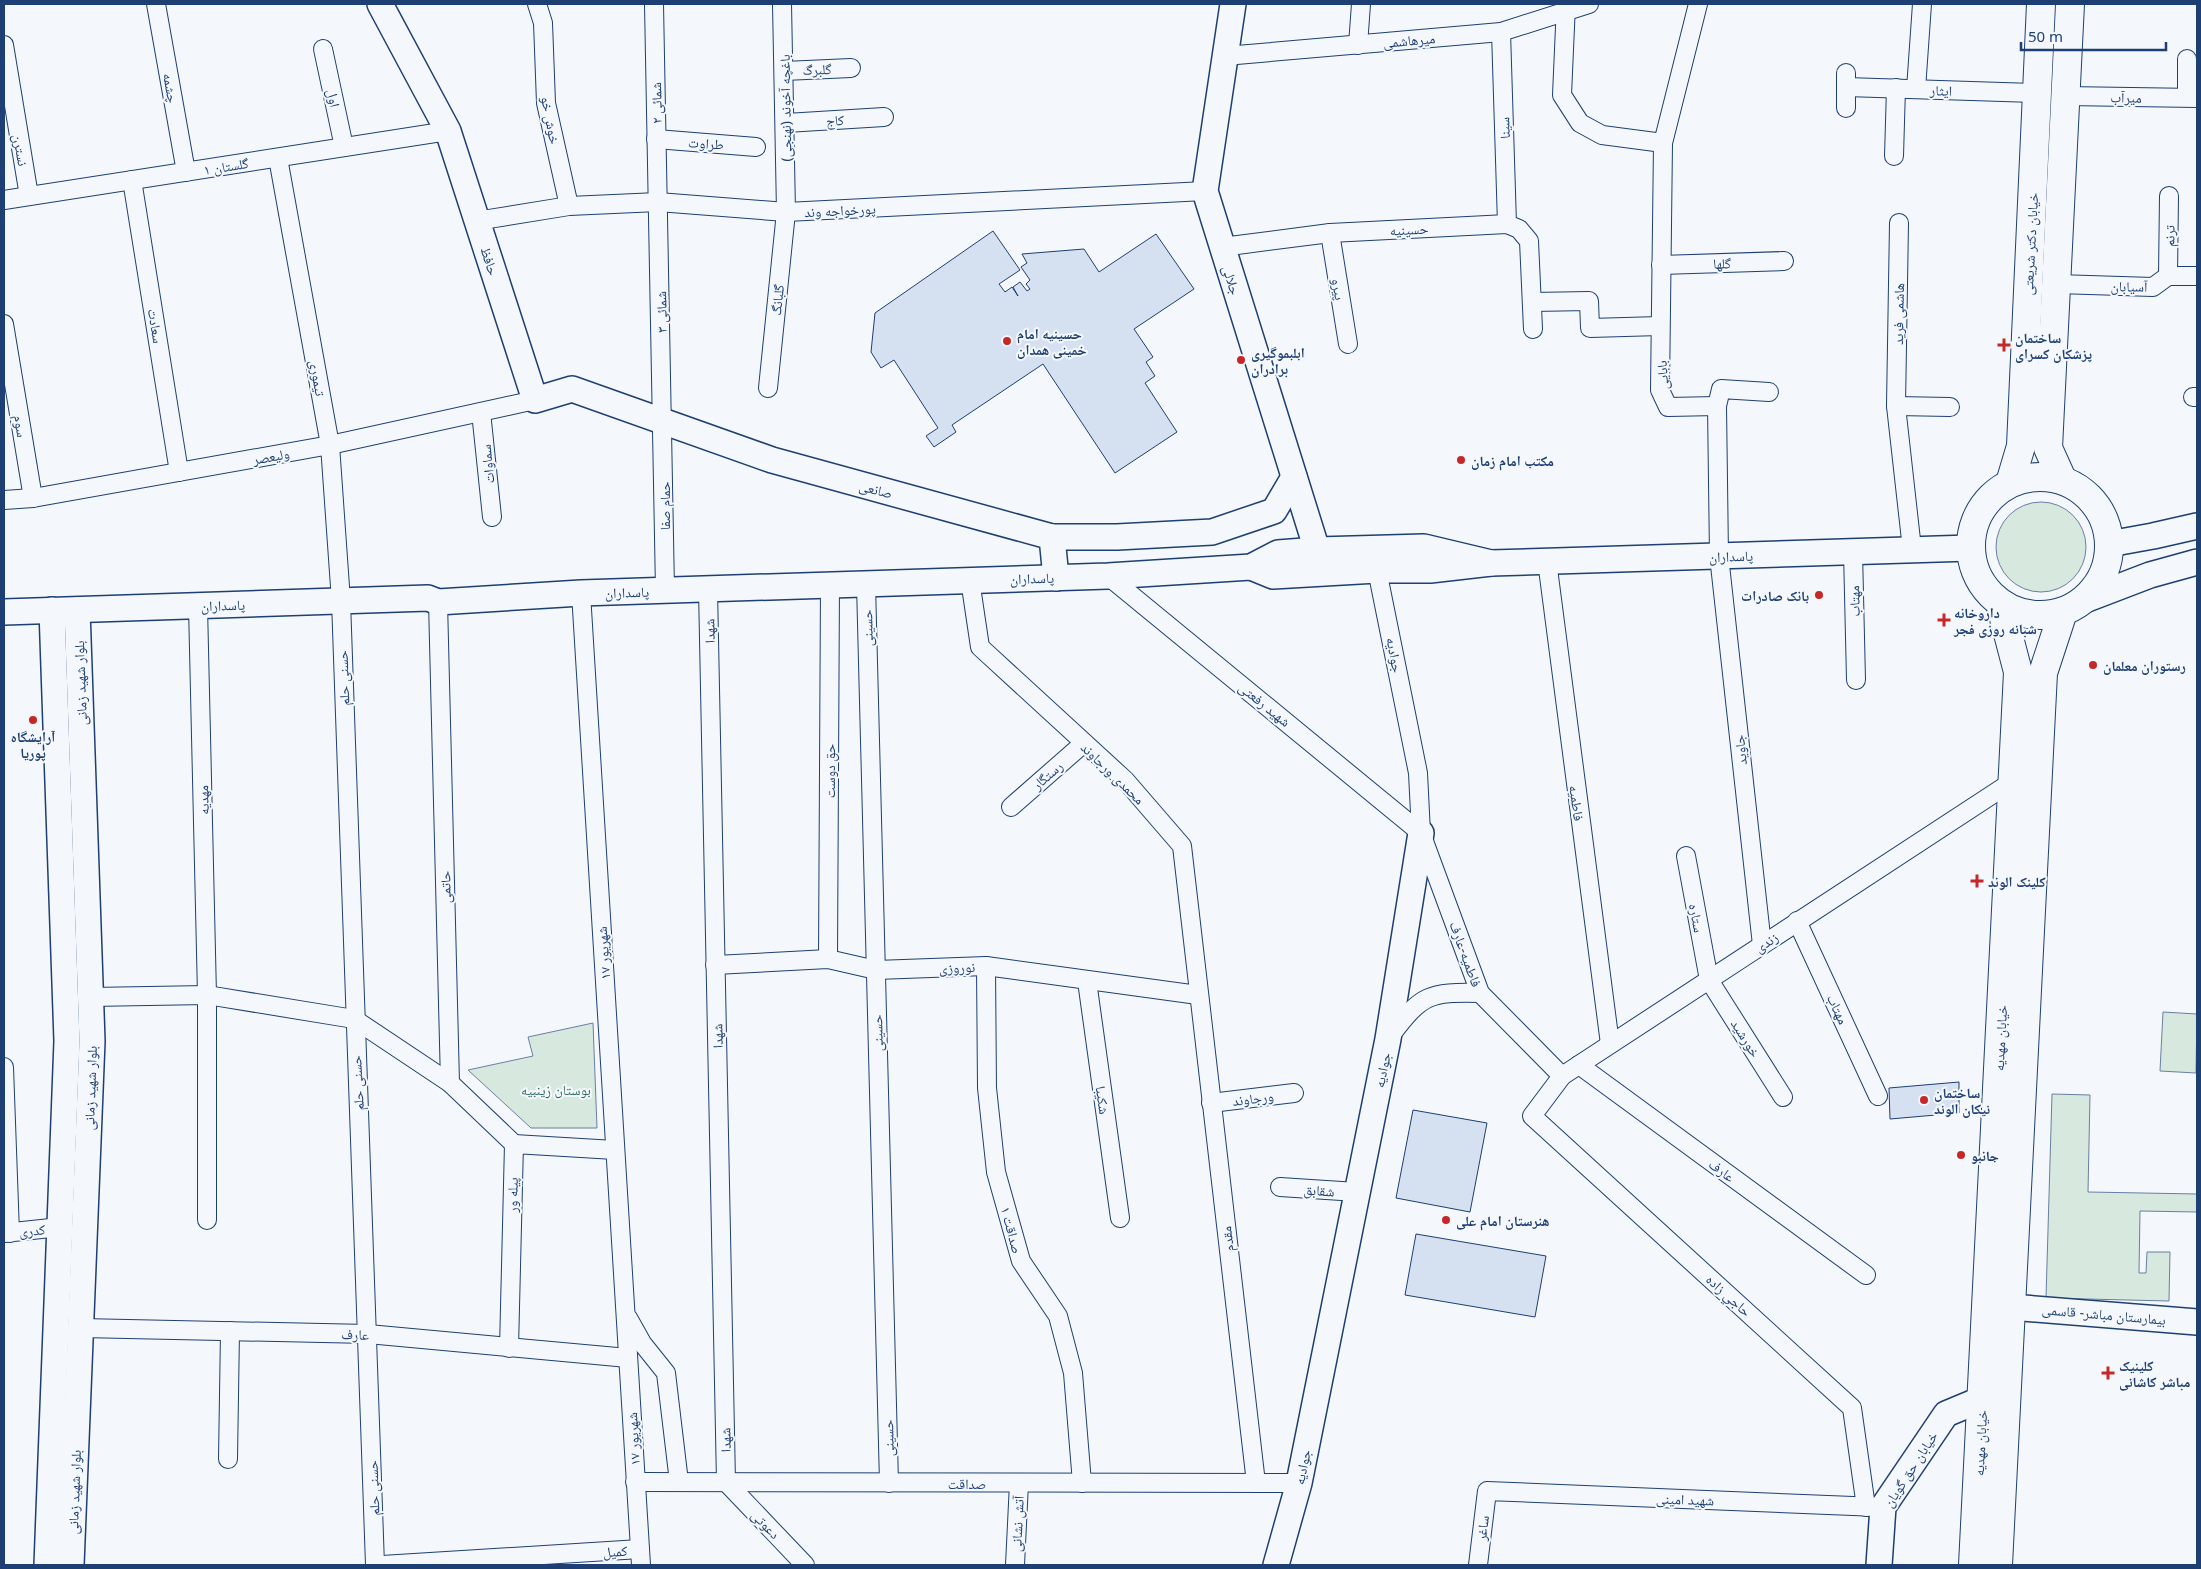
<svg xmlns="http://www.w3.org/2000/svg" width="2201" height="1569" viewBox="0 0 2201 1569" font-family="'Noto Sans','Noto Naskh Arabic',sans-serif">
	<rect width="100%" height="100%" fill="#f4f7fb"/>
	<!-- green -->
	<g fill="#d7e8df" stroke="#687fa3">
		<circle cx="2041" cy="547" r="45"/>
		<path d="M2163 1012 2197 1014 2196 1073 2160 1071Z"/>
		<path d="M593 1023 597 1128H531L468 1070 533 1056 528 1037Z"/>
		<path d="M2052 1094 2090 1095 2088 1192 2197 1194V1212L2140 1211 2139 1273H2146L2147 1252H2170L2169 1301 2046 1298Z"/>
	</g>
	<!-- building -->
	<g fill="#d5e0f0" stroke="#1d3f73">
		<path d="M993 231 1020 270 999 284 1005 292 1012 287 1018 296 1013 287 1020 282 1027 291 1030 289 1026 284 1030 280 1021 267 1027 263 1022 254 1084 249 1099 272 1156 234 1194 289 1134 329 1153 357 1146 362 1155 376 1145 383 1177 432 1115 473 1043 364 952 425 956 432 934 447 926 436 938 428 894 360 881 368 871 352 875 313Z"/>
		<path d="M1959 1082V1113L1890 1119 1889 1088Z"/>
		<path d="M1413 1110 1487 1123 1470 1212 1396 1198Z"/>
		<path d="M1416 1234 1546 1256 1535 1317 1405 1295Z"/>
	</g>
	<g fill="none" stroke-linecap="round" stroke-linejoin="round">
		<defs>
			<g id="street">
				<path d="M156 4 186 172"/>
				<path d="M537 4 543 23 546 103 569 206"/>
				<path d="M654 4 665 590"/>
				<path d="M1566 4 1562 95 1580 123 1602 135 1663 143 1698 4"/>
				<path d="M1501 32 1507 224"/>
				<path d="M4 45 29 196"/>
				<path d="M1358 45 1361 4"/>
				<path d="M323 49 344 147"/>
				<path d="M1225 56 1501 32 1589 4"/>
				<path d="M2187 59V97"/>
				<path d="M784 71 851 68"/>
				<path d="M1846 87 2037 93"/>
				<path d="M1916 89 1922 4"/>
				<path d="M2065 96 2197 98"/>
				<path d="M1846 108V73"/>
				<path d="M786 123 884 117"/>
				<path d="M656 139 756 147"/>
				<path d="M1663 143 1660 390 1668 407 1717 406 1719 556 1762 945"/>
				<path d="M1894 156 1896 88"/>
				<path d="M278 158 330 445 341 601 375 1565"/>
				<path d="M132 180 179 472"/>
				<path d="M4 200 448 131"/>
				<path d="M476 221 569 206 658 202 786 212 1205 191"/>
				<path d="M1899 223 1896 406 1912 549"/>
				<path d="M1330 233 1348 344"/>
				<path d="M1222 247 1330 233 1507 224 1519 229 1529 241 1533 329"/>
				<path d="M1661 265 1784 261"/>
				<path d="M2168 276 2169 196"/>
				<path d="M2057 284 2153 287 2168 276H2197"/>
				<path d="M1532 302 1589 301 1590 328 1660 326"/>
				<path d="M4 324 33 498"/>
				<path d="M768 388 786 212 782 4"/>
				<path d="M2193 397H2197"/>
				<path d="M1717 406 1721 389 1769 392"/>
				<path d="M1896 406 1950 407"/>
				<path d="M481 412 492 517"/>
				<path d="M4 500 33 498 330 445 535 400"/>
				<path d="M1853 552 1856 680"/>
				<path d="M1547 561 1610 1044"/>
				<path d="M1377 570 1418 773 1421 833 1480 993 1562 1076"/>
				<path d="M1108 576 1421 833"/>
				<path d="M970 580 980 647 1125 780 1182 846 1256 1483"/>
				<path d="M866 584 889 1483"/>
				<path d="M708 589 726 1482 805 1565"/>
				<path d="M581 593 641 1565"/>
				<path d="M438 602 450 1083 514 1144"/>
				<path d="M198 606 207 995V1220"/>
				<path d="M1011 807 1084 743"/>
				<path d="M1686 856 1709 980 1783 1097"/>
				<path d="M1797 921 1878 1096"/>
				<path d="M828 959 830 584"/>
				<path d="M715 965 828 959 876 970 986 966 1198 995"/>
				<path d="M986 966 987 1088 996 1172 1021 1261 1058 1316 1073 1373 1082 1483"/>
				<path d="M1087 981 1120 1218"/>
				<path d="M90 997 207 995 354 1019 450 1083"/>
				<path d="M1391 1035C1422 994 1429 992 1480 993"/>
				<path d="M1579 1065 1866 1275"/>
				<path d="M4 1067 10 1233"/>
				<path d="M1211 1103 1294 1093"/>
				<path d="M1280 1187 1357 1192"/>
				<path d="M4 1233 60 1227"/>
				<path d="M628 1318 642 1343 666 1373 679 1482"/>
				<path d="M81 1328 368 1334 628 1358"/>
				<path d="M509 1348 514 1144 615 1150"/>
				<path d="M228 1459 230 1331"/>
				<path d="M635 1482 1299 1483"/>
				<path d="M1866 1507 1852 1408 1532 1116 1562 1076 2013 781"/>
				<path d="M382 1565 640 1549"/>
				<path d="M1015 1565 1019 1483"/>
				<path d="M1478 1565 1487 1491 1878 1507"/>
			</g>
			<g id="secondary">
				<path d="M380 4 448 131 535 400 572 389 772 460 1052 537 1056 578"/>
				<path d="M1233 4 1205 191 1317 550"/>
				<path d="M1052 537H1117L1212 532 1274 511 1294 477"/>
				<path d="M2109 544 2153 536 2197 526"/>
				<path d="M1251 567 1273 576 1377 570H1430L1491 563 1970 548"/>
				<path d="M2082 601 2150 575 2197 562"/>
				<path d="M4 612 428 598 438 602 581 593 1108 576 1251 567 1278 553 1317 550 1424 547 1491 563"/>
				<path d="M2011 1307 2197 1322"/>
				<path d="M47 1565 67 1041 52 610"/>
				<path d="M71 1565 92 1041 77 610"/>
				<path d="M1276 1565 1299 1483 1388 1039 1421 833"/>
				<path d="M1879 1565 1883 1507 1946 1414 1982 1399"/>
			</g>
			<g id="primary">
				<circle cx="2040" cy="546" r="69"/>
				<path d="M2062 479 2048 448 2070 4"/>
				<path d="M2010 483 2021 446 2041 4"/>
				<path d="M1973 1565 2018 672 2000 603"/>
				<path d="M1998 1565 2043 673 2063 612"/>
			</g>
		</defs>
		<!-- street casing -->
		<use href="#street" stroke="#1d3f73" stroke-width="20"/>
		<!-- secondary casing -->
		<use href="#secondary" stroke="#1d3f73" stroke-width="28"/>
		<!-- primary casing -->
		<use href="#primary" stroke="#1d3f73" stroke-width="30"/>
		<!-- street -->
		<use href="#street" stroke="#f4f7fb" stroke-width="18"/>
		<!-- secondary -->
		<use href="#secondary" stroke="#f4f7fb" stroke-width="25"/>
		<!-- primary -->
		<use href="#primary" stroke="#f4f7fb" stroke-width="28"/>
	</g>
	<!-- markers -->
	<g fill="#c62828" stroke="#f4f7fb" stroke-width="2">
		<circle cx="1007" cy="341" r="5"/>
		<path d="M2001.5 337.5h5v5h5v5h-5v5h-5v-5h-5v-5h5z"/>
		<circle cx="1241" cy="360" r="5"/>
		<circle cx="1461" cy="460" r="5"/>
		<circle cx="1819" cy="595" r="5"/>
		<path d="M1941.5 612.5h5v5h5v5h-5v5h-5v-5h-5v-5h5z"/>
		<circle cx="2093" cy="665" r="5"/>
		<circle cx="33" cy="720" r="5"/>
		<path d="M1974.5 873.5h5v5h5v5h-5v5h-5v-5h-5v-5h5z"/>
		<circle cx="1924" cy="1100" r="5"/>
		<circle cx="1961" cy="1155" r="5"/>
		<circle cx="1446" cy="1220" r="5"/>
		<path d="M2105.5 1365.5h5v5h5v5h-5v5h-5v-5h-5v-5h5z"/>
	</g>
	<g text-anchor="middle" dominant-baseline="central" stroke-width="4" stroke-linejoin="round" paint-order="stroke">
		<!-- street labels -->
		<g font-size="14" fill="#1d3f73" stroke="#f4f7fb">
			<text transform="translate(1409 40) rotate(-5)">میرهاشمی</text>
			<text transform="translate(817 69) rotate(-2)">گلبرگ</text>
			<text transform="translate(171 88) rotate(80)">چشمه</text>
			<text transform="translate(1941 90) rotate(2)">ایثار</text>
			<text transform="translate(2126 97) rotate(1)">میرآب</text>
			<text transform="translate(334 98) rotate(78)">اول</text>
			<text transform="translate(656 103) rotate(-91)">شمائی ۲</text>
			<text transform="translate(785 108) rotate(-91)">باغچه آخوند (نهنجی)</text>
			<text transform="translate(551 120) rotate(79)">خوش خو</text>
			<text transform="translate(835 120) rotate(-3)">کاج</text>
			<text transform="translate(1504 128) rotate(-92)">سینا</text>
			<text transform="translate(706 143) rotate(4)">طراوت</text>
			<text transform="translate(21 150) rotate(80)">نسترن</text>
			<text transform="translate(226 166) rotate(-9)">گلستان ۱</text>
			<text transform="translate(840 210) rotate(-3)">پورخواجه وند</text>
			<text transform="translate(1409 229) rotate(-3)">حسینیه</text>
			<text transform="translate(2169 236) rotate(-89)">ترنم</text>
			<text transform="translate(2030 244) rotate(-87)">خیابان دکتر شریعتی</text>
			<text transform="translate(490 261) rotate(72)">حافظ</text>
			<text transform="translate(1722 263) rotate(-2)">گلها</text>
			<text transform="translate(1232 280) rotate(73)">جلالی</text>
			<text transform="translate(2129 286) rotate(1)">آسیابان</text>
			<text transform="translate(1339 289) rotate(81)">پیرو</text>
			<text transform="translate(777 300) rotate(-84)">گلبانگ</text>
			<text transform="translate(661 312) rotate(-91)">شمائی ۳</text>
			<text transform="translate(1898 314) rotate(-89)">هاشمی فرید</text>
			<text transform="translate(156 326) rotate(81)">سعادت</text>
			<text transform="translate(1662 375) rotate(-94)">بابایی</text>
			<text transform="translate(318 378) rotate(80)">تیموری</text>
			<text transform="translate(21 426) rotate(81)">سوم</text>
			<text transform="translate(271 456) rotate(-10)">ولیعصر</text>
			<text transform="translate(487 464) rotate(-96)">سماوات</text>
			<text transform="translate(876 489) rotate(15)">صانعی</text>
			<text transform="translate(664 506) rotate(-90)">حمام صفا</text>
			<text transform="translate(1731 556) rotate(-2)">پاسداران</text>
			<text transform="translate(1032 578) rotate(-2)">پاسداران</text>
			<text transform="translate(627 592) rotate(-2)">پاسداران</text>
			<text transform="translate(1854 601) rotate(-91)">مهتاب</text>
			<text transform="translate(223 605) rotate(-2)">پاسداران</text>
			<text transform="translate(867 628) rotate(-91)">حسینی</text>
			<text transform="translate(709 631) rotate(-91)">شهدا</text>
			<text transform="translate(1395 655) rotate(79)">جوادیه</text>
			<text transform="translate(343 678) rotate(-92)">حسنی حلم</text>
			<text transform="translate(80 683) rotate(-92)">بلوار شهید زمانی</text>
			<text transform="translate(1265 704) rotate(39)">شهید رفعتی</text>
			<text transform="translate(1740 750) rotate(-96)">جاوید</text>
			<text transform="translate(829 771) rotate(-90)">حق دوست</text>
			<text transform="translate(1113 773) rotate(44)">محمدی ورجاوند</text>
			<text transform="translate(1047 775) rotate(-41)">رستگار</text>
			<text transform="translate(203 800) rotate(-91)">مهدیه</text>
			<text transform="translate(1577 803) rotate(82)">فاطمیه</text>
			<text transform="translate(445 887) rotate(-91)">حاتمی</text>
			<text transform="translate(1697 918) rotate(79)">ستاره</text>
			<text transform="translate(1766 942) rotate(-33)">زندی</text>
			<text transform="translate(603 953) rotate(-94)">۱۷ شهریور</text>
			<text transform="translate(1466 954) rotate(70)">فاطمیه-عارف</text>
			<text transform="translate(957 967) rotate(-2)">نوروزی</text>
			<text transform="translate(1838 1009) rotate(65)">مهتاب</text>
			<text transform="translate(877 1033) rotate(-91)">حسینی</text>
			<text transform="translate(717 1036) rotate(-91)">شهدا</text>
			<text transform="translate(1746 1038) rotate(58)">خورشید</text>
			<text transform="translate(2000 1038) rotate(-87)">خیابان مهدیه</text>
			<text transform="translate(1382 1070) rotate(-78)">جوادیه</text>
			<text transform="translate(357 1083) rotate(-93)">حسنی حلم</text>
			<text transform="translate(90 1088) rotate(-88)">بلوار شهید زمانی</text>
			<text transform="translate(1253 1098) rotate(-7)">ورجاوند</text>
			<text transform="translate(1103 1100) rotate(82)">شکیبا</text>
			<text transform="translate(1722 1170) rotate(36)">عارف</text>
			<text transform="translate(1319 1190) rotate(4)">شقابق</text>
			<text transform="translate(512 1195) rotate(-89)">پیله ور</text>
			<text transform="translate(32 1230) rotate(-6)">کدری</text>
			<text transform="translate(1012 1230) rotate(75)">صداقت ۱</text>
			<text transform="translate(1227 1239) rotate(-97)">مقدم</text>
			<text transform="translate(1729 1295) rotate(42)">حاجي زاده</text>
			<text transform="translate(2104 1314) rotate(5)">بیمارستان مباشر- قاسمی</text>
			<text transform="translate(355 1334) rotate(2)">عارف</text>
			<text transform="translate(888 1438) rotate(-91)">حسینی</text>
			<text transform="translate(633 1439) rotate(-93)">۱۷ شهریور</text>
			<text transform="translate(725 1440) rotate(-91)">شهدا</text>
			<text transform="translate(1980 1443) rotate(-87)">خیابان مهدیه</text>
			<text transform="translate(1302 1467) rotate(-78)">جوادیه</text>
			<text transform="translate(1910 1469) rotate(-57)">خیابان حق گویان</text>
			<text x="967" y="1483">صداقت</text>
			<text transform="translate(373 1488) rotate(-92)">حسنی حلم</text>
			<text transform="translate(74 1492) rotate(-88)">بلوار شهید زمانی</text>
			<text transform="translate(1685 1499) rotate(2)">شهید امینی</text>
			<text transform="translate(766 1524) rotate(46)">دعوتی</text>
			<text transform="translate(1017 1524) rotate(-87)">آتش نشانی</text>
			<text transform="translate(1482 1528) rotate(-83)">ساغر</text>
			<text transform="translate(615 1551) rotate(-4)">کمیل</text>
		</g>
		<!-- poi labels -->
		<g font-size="14" font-weight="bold" fill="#1d3f73" stroke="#f4f7fb" text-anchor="start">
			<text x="1017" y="333">حسینیه امام<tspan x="1017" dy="16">خمینی همدان</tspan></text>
			<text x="2015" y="337">ساختمان<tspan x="2015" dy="16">پزشکان کسرای</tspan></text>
			<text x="1251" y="352">ابلبموگیری<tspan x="1251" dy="16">برادران</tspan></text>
			<text x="1471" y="460">مکتب امام زمان</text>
			<text x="1809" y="595" text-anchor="end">بانک صادرات</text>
			<text x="1954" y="612">داروخانه<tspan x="1954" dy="16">شبانه روزی فجر</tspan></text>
			<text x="2103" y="665">رستوران معلمان</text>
			<text x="33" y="736" text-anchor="middle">آرایشگاه<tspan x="33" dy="16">پوریا</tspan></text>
			<text x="1988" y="881">کلینک الوند</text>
			<text x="1934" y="1092">ساختمان<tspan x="1934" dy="16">نیکان الوند</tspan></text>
			<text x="1971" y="1155">جانبو</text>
			<text x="1456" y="1220">هنرستان امام علی</text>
			<text x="2119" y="1365">کلینیک<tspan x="2119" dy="16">مباشر کاشانی</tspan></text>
		</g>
		<!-- park labels -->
		<g font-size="14" fill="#2c6c60" stroke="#f4f7fb">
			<text x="556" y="1089">بوستان زینبیه</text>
		</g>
	</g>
	<!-- border -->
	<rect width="2201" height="1569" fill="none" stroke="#1d3f73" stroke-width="10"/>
	<!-- scale -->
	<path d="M2021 42v8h145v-8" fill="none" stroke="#1d3f73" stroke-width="2.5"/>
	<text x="2028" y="42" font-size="15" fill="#1d3f73" stroke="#f4f7fb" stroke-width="4" paint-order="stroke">50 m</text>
</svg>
